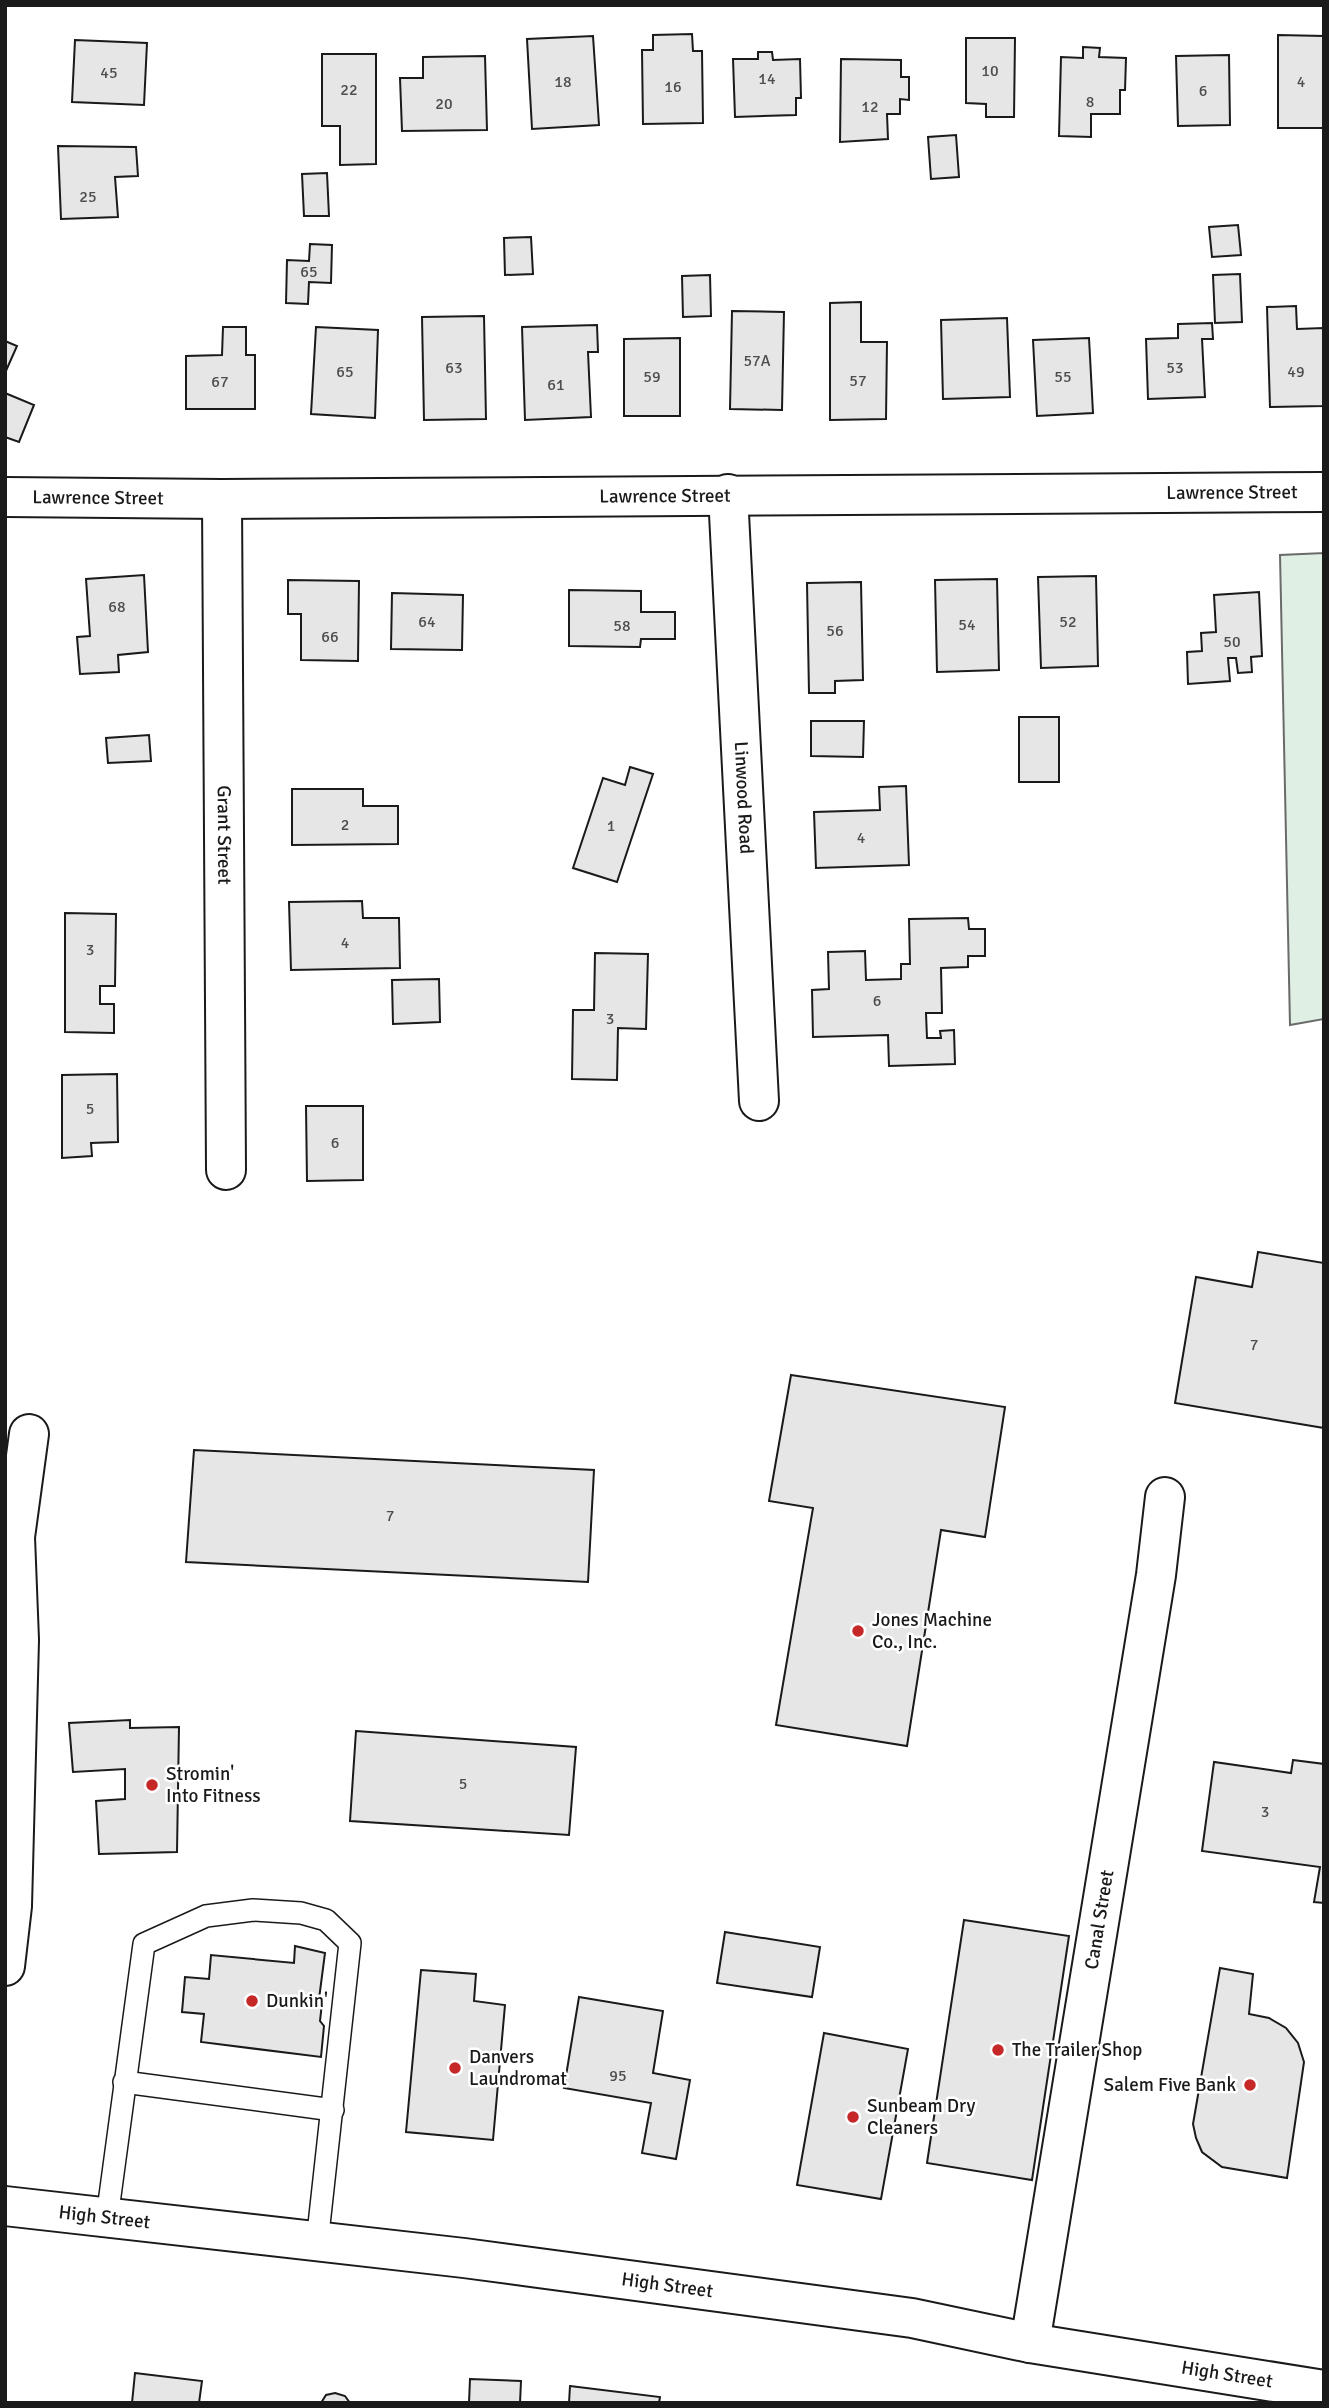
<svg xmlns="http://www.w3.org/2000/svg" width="1329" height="2408" viewBox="0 0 1329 2408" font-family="Signika,sans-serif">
	<rect width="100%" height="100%" fill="#fff"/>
	<!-- green -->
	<path fill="#e0efe3" stroke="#6a6a6a" stroke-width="2" d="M1324 553V1019L1290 1025 1280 555Z"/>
	<!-- building -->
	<g fill="#e6e6e6" stroke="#1a1a1a" stroke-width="2">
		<path d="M692 34 693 51H702L703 123 643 124 642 50H653V35Z"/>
		<path d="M1278 35 1324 36V128H1278Z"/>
		<path d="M593 36 599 125 532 129 527 39Z"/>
		<path d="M966 38H1015L1014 117H986V104L966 103Z"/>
		<path d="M75 40 147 43 144 105 72 102Z"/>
		<path d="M1083 47 1100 48 1099 57 1126 58 1125 90H1120V114H1091V137L1059 136 1061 57 1083 58Z"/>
		<path d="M758 52H772L773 60 800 59 801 98H796V115L735 117 733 59H758Z"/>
		<path d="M322 54H376V164L340 165V126H322Z"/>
		<path d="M1229 55 1230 125 1178 126 1176 56Z"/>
		<path d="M485 56 487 130 402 131 400 78H423V57Z"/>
		<path d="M841 59 901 60V77H909V100L900 99V114H887L888 139 840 142Z"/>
		<path d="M956 135 959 177 931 179 928 137Z"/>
		<path d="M58 146 136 147 138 176 115 177 118 217 61 219Z"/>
		<path d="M327 173 329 216H304L302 174Z"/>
		<path d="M1238 225 1241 255 1212 257 1209 227Z"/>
		<path d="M531 237 533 274 505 275 504 238Z"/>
		<path d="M310 244 332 245 331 283 309 282 308 304 286 303 287 260 309 261Z"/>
		<path d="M1240 274 1242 322 1215 323 1213 275Z"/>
		<path d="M710 275 711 316 683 317 682 276Z"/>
		<path d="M861 302V342H887L886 419 830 420V303Z"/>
		<path d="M1296 306 1297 329 1323 328 1324 406 1270 407 1267 307Z"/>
		<path d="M732 311 784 312 782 410 730 409Z"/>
		<path d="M484 316 486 419 424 420 422 317Z"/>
		<path d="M1007 318 1010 397 943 399 941 320Z"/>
		<path d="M1212 323 1213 339H1202L1205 397 1148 399 1146 339 1178 338V324Z"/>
		<path d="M597 325 598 352H588L591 417 525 420 522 327Z"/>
		<path d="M223 327H246V355H255V409H186V356L222 355Z"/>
		<path d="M316 327 378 330 375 418 311 414Z"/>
		<path d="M680 338V416H624V339Z"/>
		<path d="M1089 338 1093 413 1037 416 1033 340Z"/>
		<path d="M5 341 17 346 5 373Z"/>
		<path d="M5 393 34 405 19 442 5 437Z"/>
		<path d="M144 575 148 652 118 655 119 672 80 674 77 637 90 636 86 579Z"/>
		<path d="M1096 576 1098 666 1041 668 1038 577Z"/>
		<path d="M997 579 999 670 937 672 935 580Z"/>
		<path d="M288 580 359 581 358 661 301 660V614H288Z"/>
		<path d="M861 582 863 680 835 681V693H809L807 583Z"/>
		<path d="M569 590 641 591V612H675V639H641L640 647 569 646Z"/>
		<path d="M1259 592 1262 656 1251 657 1252 672 1238 673 1236 658H1228L1230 681 1188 684 1187 652 1202 651 1201 633 1216 632 1214 595Z"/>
		<path d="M392 593 463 595 462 650 391 649Z"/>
		<rect x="1019" y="717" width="40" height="65"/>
		<path d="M811 721H864L863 757 811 756Z"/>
		<path d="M149 735 151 761 108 763 106 738Z"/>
		<path d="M630 767 653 774 617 882 573 868 603 778 625 785Z"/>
		<path d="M906 786 909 865 816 868 814 812 880 810 879 787Z"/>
		<path d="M292 789H363V806H398V844L292 845Z"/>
		<path d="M362 901 363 918H399L400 968 291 970 289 902Z"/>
		<path d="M65 913 116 914 115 986H100V1004H114V1033L65 1032Z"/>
		<path d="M968 918 969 929H985V956H968V967L941 968 942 1013H926L927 1038H941L940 1031 954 1030 955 1064 889 1066 888 1035 813 1037 812 990 829 989 828 952 865 951 866 980 901 979V964H910L909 919Z"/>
		<path d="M595 953 648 954 646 1029 618 1028 617 1080 572 1079 573 1010H594Z"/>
		<path d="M439 979 440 1022 393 1024 392 980Z"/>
		<path d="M117 1074 118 1142 91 1143 92 1156 62 1158V1075Z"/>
		<path d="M306 1106H363V1180L307 1181Z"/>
		<path d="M1258 1252 1324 1263V1428L1175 1403 1196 1277 1252 1287Z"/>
		<path d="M791 1375 1005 1407 985 1537 941 1530 907 1746 776 1725 813 1508 769 1501Z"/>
		<path d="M194 1450 594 1470 588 1582 186 1562Z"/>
		<path d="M130 1720V1728L179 1727 177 1852 99 1854 96 1801 125 1799V1769L73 1772 69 1723Z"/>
		<path d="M356 1731 576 1747 569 1835 350 1821Z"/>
		<path d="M1293 1760 1324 1764V1903L1314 1902 1320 1867 1202 1851 1214 1762 1291 1773Z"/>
		<path d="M964 1920 1069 1936 1032 2180 927 2163Z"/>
		<path d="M725 1932 820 1947 812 1997 717 1983Z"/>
		<path d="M295 1946 325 1953 319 1999 322 2003 320 2021 324 2026 321 2057 201 2042 204 2014 182 2012 185 1977 209 1979 211 1955 294 1963Z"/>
		<path d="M1220 1968 1253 1974 1249 2014 1269 2018 1286 2028 1298 2043 1304 2062 1287 2178 1222 2167 1202 2152 1196 2138 1193 2124Z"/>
		<path d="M421 1970 476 1974 474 2001 505 2005 493 2140 406 2132Z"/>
		<path d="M579 1997 663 2011 653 2073 690 2080 676 2159 642 2153 651 2103 564 2088Z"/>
		<path d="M824 2033 908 2049 881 2199 797 2185Z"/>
		<path d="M135 2373 202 2381 199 2403H132Z"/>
		<path d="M470 2379 521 2381 520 2403H469Z"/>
		<path d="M570 2386 660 2397 659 2403H569Z"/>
		<path d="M335 2393 345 2396 350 2403H321L326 2395Z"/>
	</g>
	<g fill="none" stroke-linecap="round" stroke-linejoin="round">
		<defs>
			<g id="service">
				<path d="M124 2082 333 2110"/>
				<path d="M107 2218 144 1944 206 1916 253 1910 301 1913 326 1920 350 1943 317 2243"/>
			</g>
			<g id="minor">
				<path id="s1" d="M728 494 759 1101"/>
				<path id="s2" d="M5 497 222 499 1324 492"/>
				<path id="s3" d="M222 499 226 1170"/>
				<path d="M5 1966 12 1906 19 1640 15 1537 29 1434"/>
				<path id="s4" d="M1030 2343 1156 1575 1165 1497"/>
			</g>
			<g id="secondary">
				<path id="s5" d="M5 2206 464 2258 912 2318 1030 2343 1324 2390"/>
			</g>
		</defs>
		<!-- service casing -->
		<use href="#service" stroke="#1a1a1a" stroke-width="24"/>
		<!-- minor casing -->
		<use href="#minor" stroke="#1a1a1a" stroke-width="42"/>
		<!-- secondary casing -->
		<use href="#secondary" stroke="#1a1a1a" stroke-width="42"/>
		<!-- service -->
		<use href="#service" stroke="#fff" stroke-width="21"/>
		<!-- minor -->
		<use href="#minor" stroke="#fff" stroke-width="38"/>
		<!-- secondary -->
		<use href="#secondary" stroke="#fff" stroke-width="38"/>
	</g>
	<!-- markers -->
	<g fill="#c62828" stroke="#fff" stroke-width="2.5">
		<circle cx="858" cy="1631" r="7"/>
		<circle cx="152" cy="1785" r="7"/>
		<circle cx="252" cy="2001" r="7"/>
		<circle cx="998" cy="2050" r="7"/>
		<circle cx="455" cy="2068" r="7"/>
		<circle cx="1250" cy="2085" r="7"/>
		<circle cx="853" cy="2117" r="7"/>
	</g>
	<g text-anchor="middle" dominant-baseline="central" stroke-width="5" stroke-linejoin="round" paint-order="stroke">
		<!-- number labels -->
		<g font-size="16" fill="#4d4d4d">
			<text x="990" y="71">10</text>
			<text x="109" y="73">45</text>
			<text x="767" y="79">14</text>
			<text x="563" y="82">18</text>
			<text x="1301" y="82">4</text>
			<text x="673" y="87">16</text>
			<text x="349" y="90">22</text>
			<text x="1203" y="91">6</text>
			<text x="1090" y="102">8</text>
			<text x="444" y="104">20</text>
			<text x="870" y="107">12</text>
			<text x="88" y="197">25</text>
			<text x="309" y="272">65</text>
			<text x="757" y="361">57A</text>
			<text x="454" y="368">63</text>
			<text x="1175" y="368">53</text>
			<text x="345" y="372">65</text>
			<text x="1296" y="372">49</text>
			<text x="652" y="377">59</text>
			<text x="1063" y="377">55</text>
			<text x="858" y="381">57</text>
			<text x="220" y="382">67</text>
			<text x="556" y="385">61</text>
			<text x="117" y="607">68</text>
			<text x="427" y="622">64</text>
			<text x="1068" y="622">52</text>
			<text x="967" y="625">54</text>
			<text x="622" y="626">58</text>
			<text x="835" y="631">56</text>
			<text x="330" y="637">66</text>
			<text x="1232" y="642">50</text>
			<text x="345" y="825">2</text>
			<text x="611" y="826">1</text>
			<text x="861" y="838">4</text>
			<text x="345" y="943">4</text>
			<text x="90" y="950">3</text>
			<text x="877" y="1001">6</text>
			<text x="610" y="1019">3</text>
			<text x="90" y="1109">5</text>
			<text x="335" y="1143">6</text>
			<text x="1254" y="1345">7</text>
			<text x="390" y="1516">7</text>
			<text x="463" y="1784">5</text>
			<text x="1265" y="1812">3</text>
			<text x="618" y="2076">95</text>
		</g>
		<!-- street labels -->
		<g font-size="19" fill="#1a1a1a" stroke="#fff">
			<text stroke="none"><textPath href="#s2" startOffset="1227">Lawrence Street</textPath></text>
			<text stroke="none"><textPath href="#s2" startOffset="660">Lawrence Street</textPath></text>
			<text stroke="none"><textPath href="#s2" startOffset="93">Lawrence Street</textPath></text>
			<text stroke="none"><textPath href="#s1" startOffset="304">Linwood Road</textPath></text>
			<text stroke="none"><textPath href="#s3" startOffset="336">Grant Street</textPath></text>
			<text stroke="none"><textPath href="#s4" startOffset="429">Canal Street</textPath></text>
			<text stroke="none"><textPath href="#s5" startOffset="100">High Street</textPath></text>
			<text stroke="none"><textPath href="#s5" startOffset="667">High Street</textPath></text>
			<text stroke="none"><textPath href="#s5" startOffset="1234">High Street</textPath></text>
		</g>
		<!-- poi labels -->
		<g font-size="19" fill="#1a1a1a" stroke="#fff" text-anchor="start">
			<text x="872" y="1620">Jones Machine<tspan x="872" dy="22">Co., Inc.</tspan></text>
			<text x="166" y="1774">Stromin'<tspan x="166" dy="22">Into Fitness</tspan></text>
			<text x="266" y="2001">Dunkin'</text>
			<text x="1012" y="2050">The Trailer Shop</text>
			<text x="469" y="2057">Danvers<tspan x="469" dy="22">Laundromat</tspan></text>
			<text x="1236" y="2085" text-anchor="end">Salem Five Bank</text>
			<text x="867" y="2106">Sunbeam Dry<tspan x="867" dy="22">Cleaners</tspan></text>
		</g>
	</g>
	<!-- border -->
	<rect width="1329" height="2408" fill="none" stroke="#1a1a1a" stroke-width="14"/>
</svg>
